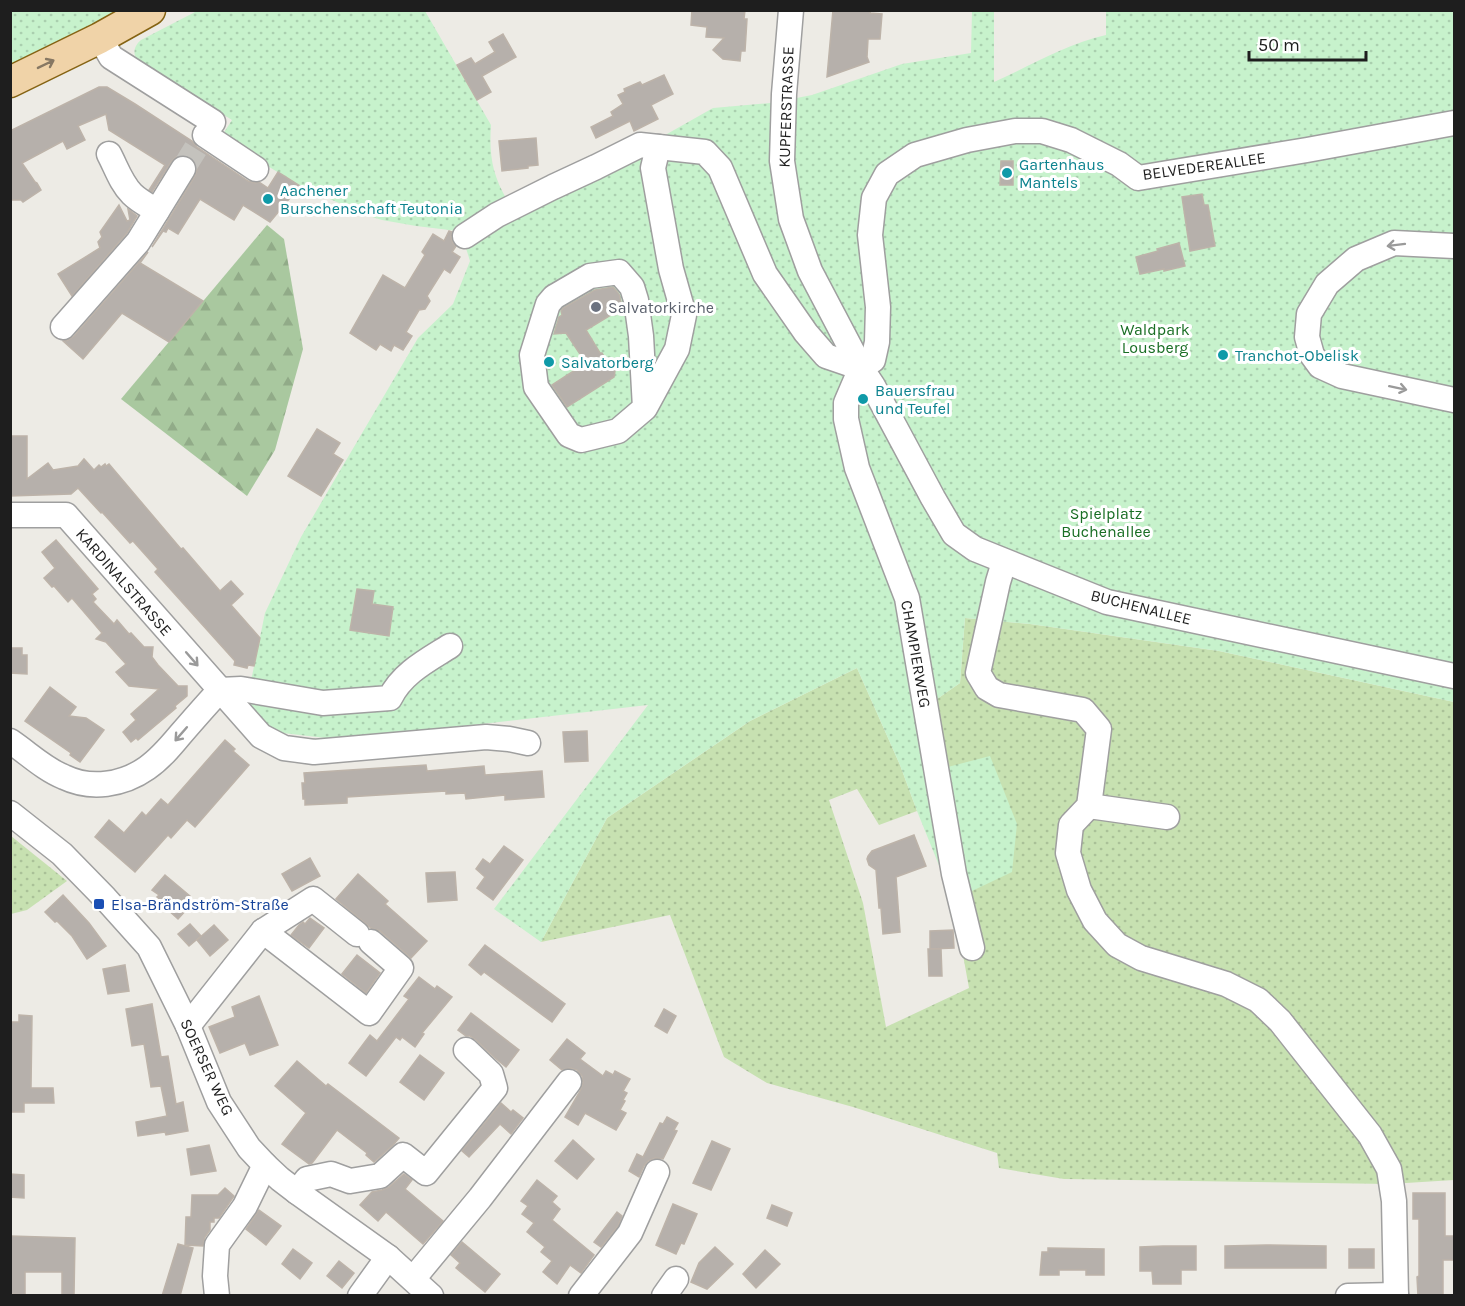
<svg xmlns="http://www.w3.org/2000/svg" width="1465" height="1306" viewBox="0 0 1465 1306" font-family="Karla,sans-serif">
	<defs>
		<pattern id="grass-dots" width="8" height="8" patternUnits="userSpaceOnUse" patternTransform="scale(1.5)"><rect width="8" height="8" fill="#c7e1b1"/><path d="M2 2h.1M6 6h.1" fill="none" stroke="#aac198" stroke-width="1.8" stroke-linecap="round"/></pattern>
		<pattern id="forest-firs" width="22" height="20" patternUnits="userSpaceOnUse" patternTransform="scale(1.5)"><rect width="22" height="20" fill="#a9c89f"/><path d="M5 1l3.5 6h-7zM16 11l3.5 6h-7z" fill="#91ab88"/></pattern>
		<pattern id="park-dots" width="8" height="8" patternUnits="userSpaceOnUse" patternTransform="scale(1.5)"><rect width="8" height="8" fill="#c7f2cc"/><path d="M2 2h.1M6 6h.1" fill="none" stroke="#aacfaf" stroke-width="1.8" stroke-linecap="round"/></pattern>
	</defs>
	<rect width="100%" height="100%" fill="#edebe5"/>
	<!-- grass -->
	<g fill="url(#grass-dots)">
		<path d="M965 618 1030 624 1219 651 1454 702V1180L1390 1184 1064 1179 999 1168 997 1153 853 1107 767 1083 724 1057 670 915 541 942 607 818 750 721 857 668 900 765 917 811 879 825 857 789 829 800 863 903 886 1027 969 988 953 900 944 768 917 713 960 683Z"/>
		<path d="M11 836 67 881 27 910 11 914Z"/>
	</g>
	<!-- forest -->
	<path fill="url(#forest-firs)" d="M267 225 284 239 303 349 275 450 247 496 121 399Z"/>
	<!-- park -->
	<g fill="url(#park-dots)">
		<path d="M11 11H136L11 75Z"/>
		<path d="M197 11H425L491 125C489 155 492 174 507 200L466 232 416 226 382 220 369 216 300 186 221 137 232 120 137 60C132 52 135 45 141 40Z"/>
		<path d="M972 11H994V82C1030 66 1066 44 1106 35V11H1454V702L1219 651 1030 624 965 618 960 683 917 713 944 768 990 756 1017 824 1012 872 953 900 917 811 900 765 857 668 750 721 607 818 541 942 494 909 648 705 343 740 274 732 238 700 252 676 265 613 301 537 418 338 453 304 470 261 465 245 633 159 667 134 713 108 771 103 812 95 902 64 971 53Z"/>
	</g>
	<!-- building -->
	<g fill="#b6b0ab" stroke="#bdb3a9" stroke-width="1.5">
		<path d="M692 10H745L744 19H747L745 51H741L740 61 723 59 713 50 724 38 706 37 707 27 691 25Z"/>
		<path d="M833 10H871L870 13 882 14 880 39H868L867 57 869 62 827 77Z"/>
		<path d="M503 34 516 57 482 76 491 92 477 100 457 65 471 58 475 64 495 52 489 42Z"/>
		<path d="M664 75 673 94 651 105 658 119 634 131 630 121 596 138 591 127 613 116 611 112 623 104 618 95 625 92 624 89 640 82 642 85Z"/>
		<path d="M99 87H107L135 104 192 141 197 147 248 181 255 183 259 182 268 188 278 172 300 186 270 222 243 205 234 220 200 199 178 234 168 228 166 232 163 231 152 247 195 176 197 170 196 163 191 157 184 155 176 157 171 162 152 192 149 190 165 165 109 130 106 114 78 126 85 140 67 149 63 141 22 163 35 182 37 183 41 190 23 202 21 200H10V131Z"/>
		<path d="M536 138 538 165 528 166V168L502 171 499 141Z"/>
		<path d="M1001 161H1013V185H1000Z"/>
		<path d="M1202 194 1204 205H1208L1215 246 1190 251 1182 197Z"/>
		<path d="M119 205 127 221 130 220 128 209 137 216 127 233 72 296 58 274 100 248 98 242 102 237 100 232Z"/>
		<path d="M449 231 452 232 451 237 453 243 456 246 452 252 460 257 450 273 444 269 427 296 430 301 425 309 419 310 406 332 412 336 403 350 394 345 391 351 380 344 376 350 350 333 383 275 405 288 425 255 422 252 433 234 444 241Z"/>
		<path d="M1179 243 1185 266 1164 271V269L1140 274 1136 257 1158 251 1157 249Z"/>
		<path d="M148 252 140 263 203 301 169 342 122 313 83 359 63 341 68 340 74 336Z"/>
		<path d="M613 287 619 294 623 310 615 315 614 313 586 330 600 353H602L608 363 616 365 614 377 567 407 552 385 586 363 566 333 554 334 559 317 562 315 561 311 563 308 595 290Z"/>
		<path d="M317 429 340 443 333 454 343 460 321 496 288 476Z"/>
		<path d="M10 436H27V479L48 463 53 470 78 466 84 459 94 470 99 465 101 467 105 464 106 466 109 464 181 549 183 548 220 591 231 581 243 594 231 605 260 638 254 666 248 665 247 668 234 665 235 661 155 572 158 569 133 541 130 543 102 512 101 513 78 488 71 494 10 496Z"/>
		<path d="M56 540 98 589 92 594 96 599 93 602 114 624 117 620 129 634 131 633 144 647H153L152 657 158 665 178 686H187V696L175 706 176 708 138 740 136 738 131 742 123 732 136 720 131 714 159 689 129 686 116 672 126 664 106 642 96 639 102 633 72 598 68 602 54 586 52 587 44 578 55 568 42 552Z"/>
		<path d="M357 589 374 591 372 604 393 607 389 636 350 630Z"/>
		<path d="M10 648H22V655H27V674L10 673Z"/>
		<path d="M50 687 76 707 69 716 86 718 104 730 80 762 70 755 71 753 25 721Z"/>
		<path d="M587 731 588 761 565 762 563 732Z"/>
		<path d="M225 740 235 749 233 751 249 765 195 827 187 820 171 838 168 835 135 872 95 837 109 820 124 833 142 812 146 816 161 799 168 805Z"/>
		<path d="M426 765 427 771 484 766 485 775 542 771 544 797 505 800V795L466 799 465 793 446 794V791L347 797V803L305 805V799H303L302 783H305L304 773Z"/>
		<path d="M914 835 926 866 896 877 900 932 883 934 881 908H879L876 870 869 865 867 859 868 856 872 851Z"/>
		<path d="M504 846 523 860 493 900 477 888 485 877 476 869 483 859 490 864Z"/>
		<path d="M310 858 320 876 292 891 282 874Z"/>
		<path d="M455 872 457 900 428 902 426 873Z"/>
		<path d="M358 874 388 901 385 904 427 941 411 958 380 931 371 928 336 899Z"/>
		<path d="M165 875 190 896 182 905 187 909 178 919 167 909 168 908 162 903 163 902 157 897 159 895 152 890Z"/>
		<path d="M63 895 89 923 106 946 87 959 72 936 57 921 55 922 45 912Z"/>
		<path d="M310 918 324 928 309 948 291 935 299 925 303 922 305 924Z"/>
		<path d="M190 924 201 936 189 946 178 934Z"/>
		<path d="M214 925 228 940 210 956 197 940Z"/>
		<path d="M953 930 954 948 930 949V931Z"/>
		<path d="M485 945 565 1004 552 1022 484 972 481 975 469 965Z"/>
		<path d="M928 949H941L942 976H929Z"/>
		<path d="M357 955 380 973 366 993 342 974Z"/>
		<path d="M125 965 129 991 108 994 103 969Z"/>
		<path d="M419 977 435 989 437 986 452 997 422 1033 424 1034 415 1047 402 1037 400 1040 396 1037 366 1076 349 1063 370 1035 377 1041 409 999 404 996Z"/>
		<path d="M259 996 278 1045 250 1055 245 1043 220 1053 209 1027 235 1017 232 1007Z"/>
		<path d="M152 1004 161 1057 168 1056 176 1104 183 1102 188 1131 166 1135 165 1132 138 1136 136 1122 167 1116 161 1086 151 1087 144 1044 132 1046 126 1009Z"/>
		<path d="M664 1009 676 1016 667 1033 655 1026Z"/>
		<path d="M471 1013 519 1050 506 1067 495 1058 476 1040 470 1036H466L458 1030Z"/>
		<path d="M19 1015 32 1016 31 1088H53L54 1103H24V1112H10V1022H19Z"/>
		<path d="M567 1039 585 1053 580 1059 603 1076 606 1071 613 1075 615 1071 630 1079 623 1091 627 1093 623 1100 625 1101 620 1110 626 1113 616 1130 585 1113 578 1125 565 1117 580 1091 583 1083 582 1076 577 1070 570 1068 562 1070 550 1060Z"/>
		<path d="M420 1055 444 1073 424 1100 400 1082Z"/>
		<path d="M297 1061 326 1086 328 1084 399 1138 394 1144 374 1162 366 1155 367 1153 337 1130 312 1163 309 1164 282 1144 306 1113 275 1086Z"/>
		<path d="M501 1103 511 1112 513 1110 523 1118 511 1134 500 1124 469 1157 462 1151Z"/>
		<path d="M667 1117 678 1123 674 1130 677 1131 663 1159 655 1158 648 1161 644 1166 639 1177 629 1171 637 1154 643 1157 660 1123 663 1124Z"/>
		<path d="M573 1140 594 1159 577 1179 555 1161Z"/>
		<path d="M712 1141 730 1149 711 1190 693 1183Z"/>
		<path d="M209 1145 216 1171 191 1175 187 1149Z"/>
		<path d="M10 1174 24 1175V1198L10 1197Z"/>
		<path d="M404 1174 412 1180 405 1189 443 1221 423 1244 386 1212 378 1221 360 1205 372 1192 382 1190 389 1187Z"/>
		<path d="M537 1180 557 1196 552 1202 560 1209 552 1220 594 1255 581 1273 570 1265 557 1284 543 1272 552 1261 541 1252 545 1247 527 1232 534 1223 522 1214 528 1206 521 1201Z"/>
		<path d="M225 1188 234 1196 219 1218H214V1222H210V1230L205 1237 203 1246 185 1245 186 1217H191L192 1195H218Z"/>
		<path d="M1413 1193H1445V1236H1455V1260H1443V1296H1418L1417 1277 1419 1276V1219H1413Z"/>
		<path d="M673 1204 697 1214 684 1244 681 1243 676 1254 656 1245Z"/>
		<path d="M772 1205 792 1213 787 1226 767 1218Z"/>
		<path d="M259 1210 281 1226 266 1245 246 1229Z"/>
		<path d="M617 1212 622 1216 618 1226 601 1247 594 1242Z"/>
		<path d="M10 1236 75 1238 74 1296H62V1272H25V1295L10 1294Z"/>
		<path d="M462 1242 500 1274 485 1292 456 1268 460 1263 451 1255Z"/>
		<path d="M178 1244 193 1248 180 1296H162Z"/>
		<path d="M1266 1245 1326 1246V1268H1225V1246Z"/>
		<path d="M1163 1246H1196V1270H1181V1284H1153L1152 1271H1140V1247Z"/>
		<path d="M715 1247 733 1264 707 1289 691 1282 699 1263Z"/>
		<path d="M1048 1248 1104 1249V1275H1086V1270H1059V1275H1040L1042 1252H1048Z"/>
		<path d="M293 1249 312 1263 300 1279 282 1264Z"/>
		<rect x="1349" y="1249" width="25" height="19"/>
		<path d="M765 1250 780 1264 756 1288 743 1274Z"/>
		<path d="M339 1261 354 1273 342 1288 327 1276Z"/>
	</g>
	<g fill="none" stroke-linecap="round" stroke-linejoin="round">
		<!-- minor-tunnel -->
		<path stroke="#c4c2bd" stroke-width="24" stroke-dasharray="24 12" stroke-linecap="butt" d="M183 169 196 148"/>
		<defs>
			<g id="minor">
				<path d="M791 10 784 94 782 161 791 219 810 271 861 368 873 386 933 498 954 534 975 549 1107 602 1454 676"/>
				<path d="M100 38 111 57 213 122"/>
				<path d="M205 135 256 169"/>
				<path d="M109 154C116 167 121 183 132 194 139 201 149 206 157 211"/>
				<path d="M465 236 497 215 553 187 596 167 640 145 705 152 720 168 765 274 806 333 826 356 861 368"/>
				<path d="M1454 246 1394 243 1356 259 1327 284 1309 314 1307 337 1312 355 1320 366 1342 376 1454 400"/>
				<path d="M63 327 138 242 183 169"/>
				<path d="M861 368 873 360 877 342 878 307 870 235 874 198 887 174 915 155 967 140 1015 131H1042L1071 140 1119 164 1138 178 1307 150 1454 123"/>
				<path d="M861 368 846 403V419L857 468 907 598 954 874 972 948"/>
				<path d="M645 408 641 336 636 300 632 287 619 272 590 276 554 297 548 304 532 355 536 387 569 435 581 440 618 431 645 408 677 349 684 315 671 269 653 168 658 147"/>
				<path d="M10 515H66L261 736 284 748 314 752 486 737 509 739 528 743"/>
				<path d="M1004 562 998 582 978 673 987 688 999 695 1083 710 1099 729 1089 806 1071 825 1068 853 1079 890 1095 921 1117 945 1141 958 1226 984 1258 1000 1280 1021 1370 1135 1389 1169 1394 1201 1396 1296"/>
				<path d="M220 690 241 689 323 703 390 698C402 673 428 660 450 646"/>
				<path d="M10 741C28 753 44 769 64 777 91 790 123 785 147 768 160 759 170 747 180 735 193 720 206 705 220 690"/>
				<path d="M1089 806 1167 817"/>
				<path d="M10 813 62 854 105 898 149 947 188 1026 219 1102 249 1148 265 1165 280 1179 297 1192 388 1257 431 1296"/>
				<path d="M263 931 369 1013 401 968 371 942"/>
				<path d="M188 1026 263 931 313 899 357 934"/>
				<path d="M297 1192 307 1179 331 1174 350 1181 380 1176 403 1155 426 1173 495 1088 491 1074 466 1050"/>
				<path d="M413 1279 480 1198 569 1082"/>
				<path d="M217 1296 215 1276 217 1245 245 1206 265 1165"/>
				<path d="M360 1296 388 1257"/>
				<path d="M581 1296 630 1233 657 1172"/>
				<path d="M664 1296 676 1279"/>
				<path d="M1348 1296 1396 1295"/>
			</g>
			<path id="major" d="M10 82 100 38 150 10"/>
		</defs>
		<!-- minor casing -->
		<use href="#minor" stroke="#9f9f9f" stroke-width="27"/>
		<!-- major casing -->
		<use href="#major" stroke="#856313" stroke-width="33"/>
		<!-- minor -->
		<use href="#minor" stroke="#fff" stroke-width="24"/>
		<!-- major -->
		<use href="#major" stroke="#f0d3a8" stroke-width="30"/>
	</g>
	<!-- one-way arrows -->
	<defs><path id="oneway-shaft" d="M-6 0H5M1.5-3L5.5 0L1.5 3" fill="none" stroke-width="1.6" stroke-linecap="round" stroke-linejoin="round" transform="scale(1.5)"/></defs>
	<use stroke="#877863" href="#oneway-shaft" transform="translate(46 64) rotate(-26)"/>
	<g stroke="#9a9a9a">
		<use href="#oneway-shaft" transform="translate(1396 245) rotate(173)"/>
		<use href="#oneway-shaft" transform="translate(1398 388) rotate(12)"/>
		<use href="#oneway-shaft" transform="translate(192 659) rotate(49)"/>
		<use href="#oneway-shaft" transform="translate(181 734) rotate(131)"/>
	</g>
	<!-- markers -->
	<g fill="#0f9aa8" stroke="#fff" stroke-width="2">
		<circle cx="1007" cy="173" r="6"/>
		<circle cx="268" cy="199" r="6"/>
		<circle cx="1223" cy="355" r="6"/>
		<circle cx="549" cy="362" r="6"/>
		<circle cx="863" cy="399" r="6"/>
	</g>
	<circle fill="#6b7280" stroke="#fff" stroke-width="2" cx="596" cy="307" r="6"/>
	<rect fill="#1a4fb4" stroke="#fff" stroke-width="2" x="93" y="898" width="12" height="12" rx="3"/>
	<g text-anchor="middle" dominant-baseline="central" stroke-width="6" stroke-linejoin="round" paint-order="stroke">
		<!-- street labels -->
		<g font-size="16" fill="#1e1e1e" stroke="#fff">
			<text transform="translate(786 107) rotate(-88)">KUPFERSTRASSE</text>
			<text transform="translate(1204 166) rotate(-8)">BELVEDEREALLEE</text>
			<text transform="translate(124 582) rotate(49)">KARDINALSTRASSE</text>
			<text transform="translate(1141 607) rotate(14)">BUCHENALLEE</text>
			<text transform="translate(916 654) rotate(80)">CHAMPIERWEG</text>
			<text transform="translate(207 1067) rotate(65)">SOERSER WEG</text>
		</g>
		<!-- culture labels -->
		<g font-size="16" fill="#0d838f" stroke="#fff" text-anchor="start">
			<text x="1019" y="164">Gartenhaus<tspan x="1019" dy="18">Mantels</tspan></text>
			<text x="280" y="190">Aachener<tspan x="280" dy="18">Burschenschaft Teutonia</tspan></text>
			<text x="1235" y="355">Tranchot-Obelisk</text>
			<text x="561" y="362">Salvatorberg</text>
			<text x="875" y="390">Bauersfrau<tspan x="875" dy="18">und Teufel</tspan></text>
		</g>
		<!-- worship labels -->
		<g font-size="16" fill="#5b616d" stroke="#fff" text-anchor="start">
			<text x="608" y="307">Salvatorkirche</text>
		</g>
		<!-- park labels -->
		<g font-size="16" fill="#196e24" stroke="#fff">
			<text x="1155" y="329">Waldpark<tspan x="1155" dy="18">Lousberg</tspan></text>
			<text x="1106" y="513">Spielplatz<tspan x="1106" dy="18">Buchenallee</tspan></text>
		</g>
		<!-- transit labels -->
		<g font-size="16" fill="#164399" stroke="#fff" text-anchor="start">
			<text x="111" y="904">Elsa-Brändström-Straße</text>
		</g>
	</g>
	<!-- border -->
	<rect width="1465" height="1306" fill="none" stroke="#1e1e1e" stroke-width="24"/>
	<!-- scale -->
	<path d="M1249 51v9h117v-9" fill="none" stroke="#1e1e1e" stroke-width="3"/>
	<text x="1258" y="51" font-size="18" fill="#1e1e1e" stroke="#ffffff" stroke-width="4.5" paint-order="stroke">50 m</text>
</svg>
